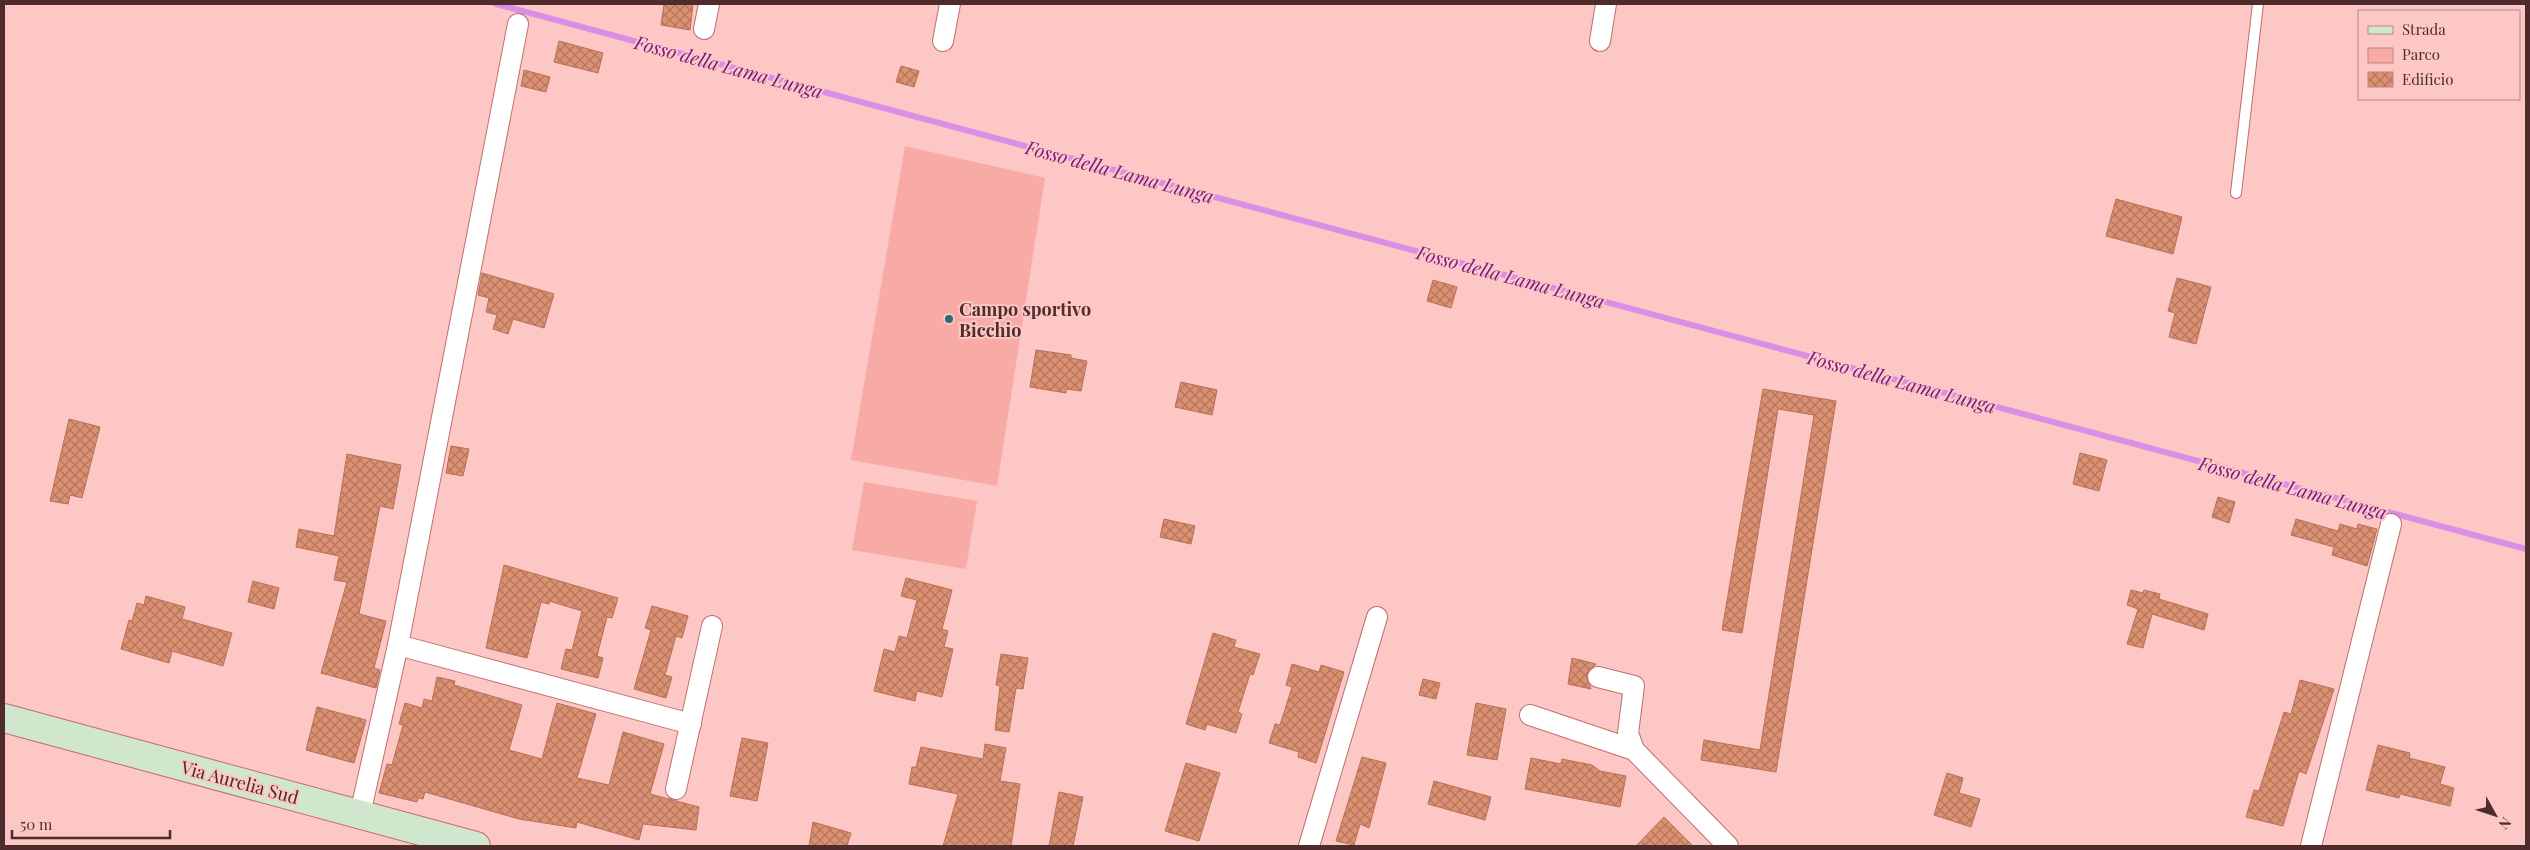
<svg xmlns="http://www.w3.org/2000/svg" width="2530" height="850" viewBox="0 0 2530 850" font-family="'Playfair Display',serif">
	<defs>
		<pattern id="building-cross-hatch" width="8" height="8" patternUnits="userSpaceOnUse" patternTransform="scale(1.25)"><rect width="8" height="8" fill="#db9072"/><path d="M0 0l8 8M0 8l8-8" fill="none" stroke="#b4765e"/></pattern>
	</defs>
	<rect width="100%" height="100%" fill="#fcc7c4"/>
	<!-- park -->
	<g fill="#f8aaa6">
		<path d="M905 146 1045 178 997 486 851 460Z"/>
		<path d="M864 482 977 501 966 569 852 550Z"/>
	</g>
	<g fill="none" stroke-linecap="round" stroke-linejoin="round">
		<!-- stream -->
		<path stroke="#db8ee6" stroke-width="6" d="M496 4 2526 549"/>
	</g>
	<!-- building -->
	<g fill="url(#building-cross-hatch)" stroke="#b97054">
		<path d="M664 4H693L690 30 661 25Z"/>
		<path d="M559 41 603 53 598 73 554 62Z"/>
		<path d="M901 66 919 71 914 87 896 82Z"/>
		<path d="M524 70 550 77 546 92 521 86Z"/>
		<path d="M2116 199 2182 217 2173 254 2106 236Z"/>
		<path d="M482 273 554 294 544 328 513 319 508 334 493 329 497 315 486 312 489 298 478 295Z"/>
		<path d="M2177 278 2211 287 2196 344 2169 337 2175 313 2168 311Z"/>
		<path d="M1433 280 1457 287 1451 308 1427 301Z"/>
		<path d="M1036 350 1071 355V358L1087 361 1081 391 1066 389V393L1030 387Z"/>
		<path d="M1181 382 1217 390 1212 415 1175 407Z"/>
		<path d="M1763 389 1836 401 1776 772 1701 760 1704 740 1760 750 1814 415 1778 409 1742 633 1722 630Z"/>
		<path d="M69 419 100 427 82 498 70 495 68 504 50 501Z"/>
		<path d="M451 446 469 449 463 476 446 473Z"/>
		<path d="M2080 453 2107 460 2099 491 2073 484Z"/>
		<path d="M347 454 401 465 393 509 380 506 359 614 386 621 374 668 380 670 376 688 321 673 347 582 334 580 339 556 296 547 299 529 334 536Z"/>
		<path d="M2218 497 2235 502 2229 523 2212 517Z"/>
		<path d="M1164 519 1195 526 1191 544 1160 537Z"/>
		<path d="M2296 519 2338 531 2340 524 2357 529 2358 524 2377 529 2367 566 2332 555 2334 547 2291 535Z"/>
		<path d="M504 565 618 598 612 618 607 617 597 656 603 658 598 678 561 669 566 649 572 650 582 611 549 601V604L541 602 527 658 486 648Z"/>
		<path d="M906 578 952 590 942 629 948 631 944 647 953 649 942 697 917 691 915 701 874 691 884 649 895 652 899 636 907 638 917 600 901 596Z"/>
		<path d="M253 581 279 588 274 609 248 602Z"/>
		<path d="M2131 590 2143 593 2144 590 2160 594 2159 599 2208 614 2204 630 2152 614 2143 648 2127 644 2138 609 2127 605Z"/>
		<path d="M146 596 185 607 182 619 232 633 223 666 172 651 169 663 121 649 129 620 132 621 137 603 144 605Z"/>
		<path d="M652 606 688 616 682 638 676 636 665 675 672 677 666 698 634 689 651 630 645 628Z"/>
		<path d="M1213 633 1236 640 1234 647 1260 654 1253 675 1250 674 1238 712 1242 714 1236 733 1207 724 1205 730 1186 724Z"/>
		<path d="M1001 654 1028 658 1023 689 1016 688 1009 732 995 730 1000 686 996 685Z"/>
		<path d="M1572 658 1596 664 1586 675 1591 689 1568 684Z"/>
		<path d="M1292 664 1319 672 1321 665 1344 672 1316 763 1298 757 1299 752 1269 743 1275 724 1280 725 1292 687 1286 685Z"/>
		<path d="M437 677 455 681 454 685 522 705 509 750 542 759 557 703 596 714 577 778 609 785 623 732 664 744 650 794 699 807 696 830 643 824 639 840 577 822 576 828 519 819 425 792 423 799 418 798 417 802 379 793 387 764 392 765 403 725 399 724 405 703 422 708 424 699 432 701Z"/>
		<path d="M1423 679 1440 683 1436 699 1419 695Z"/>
		<path d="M2300 680 2334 689 2306 774 2299 771 2283 826 2246 817 2254 790 2259 791 2284 712 2291 714Z"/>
		<path d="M1476 703 1506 709 1497 760 1467 755Z"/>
		<path d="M317 707 366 720 354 763 306 750Z"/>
		<path d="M742 738 768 743 757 801 730 796Z"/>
		<path d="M985 744 1006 748 1000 781 1020 784 1011 846H943L958 794 909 784 912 767H916L921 747 983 759Z"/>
		<path d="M2378 745 2410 753 2409 758 2445 767 2440 784 2454 788 2450 806 2400 794 2399 798 2366 790Z"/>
		<path d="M1362 757 1386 763 1369 828 1360 824 1354 845 1336 841Z"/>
		<path d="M1531 758 1561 764 1562 759 1592 765 1600 771 1626 776 1620 807 1525 789Z"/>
		<path d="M1186 763 1220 773 1199 841 1165 831Z"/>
		<path d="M1947 773 1963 778 1959 793 1980 799 1971 827 1934 815Z"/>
		<path d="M1434 781 1491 797 1485 820 1428 804Z"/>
		<path d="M1059 792 1083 797 1073 846H1049Z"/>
		<path d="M1664 817 1693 846H1636Z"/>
		<path d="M813 822 851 833 847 846H809Z"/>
	</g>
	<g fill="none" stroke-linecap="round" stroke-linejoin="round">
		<defs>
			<path id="service" d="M2236 193 2258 4"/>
			<g id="minor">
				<path d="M704 29 709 4"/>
				<path d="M943 41 950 4"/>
				<path d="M1600 41 1606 4"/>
				<path d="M398 645 518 24"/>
				<path d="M1598 677 1634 686 1628 733 1634 750"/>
				<path d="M1530 715 1634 750 1728 846"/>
				<path d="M676 789 712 626"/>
				<path d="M360 814 398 645 691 724"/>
				<path d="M1309 846 1377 617"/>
				<path d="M2311 846 2391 524"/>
			</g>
			<path id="secondary" d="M4 718 476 846"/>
		</defs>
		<!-- service casing -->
		<use href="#service" stroke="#bf6f6d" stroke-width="12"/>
		<!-- minor casing -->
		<use href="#minor" stroke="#bf6f6d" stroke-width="22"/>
		<!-- secondary casing -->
		<use href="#secondary" stroke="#bf6f6d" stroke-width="30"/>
		<!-- service -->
		<use href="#service" stroke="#fff" stroke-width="10"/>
		<!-- minor -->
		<use href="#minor" stroke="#fff" stroke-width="20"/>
		<!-- secondary -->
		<use href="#secondary" stroke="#d0e7ce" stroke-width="28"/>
	</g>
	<!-- markers -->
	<circle fill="#246f75" stroke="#fcc7c4" stroke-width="2" cx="949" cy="319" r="5"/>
	<g text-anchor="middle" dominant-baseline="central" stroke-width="4" stroke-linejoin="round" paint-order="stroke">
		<!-- poi labels -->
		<g font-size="18" font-weight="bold" fill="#4e2c2b" stroke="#fcc7c4" text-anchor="start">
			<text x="959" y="309">Campo sportivo<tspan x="959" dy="21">Bicchio</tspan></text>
		</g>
		<!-- street labels -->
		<g font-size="18" fill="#4e2c2b" stroke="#fcc7c4">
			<text transform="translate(240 782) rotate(15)">Via Aurelia Sud</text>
		</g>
		<!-- water labels -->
		<g font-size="19" font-style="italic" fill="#781a85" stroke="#fcc7c4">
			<text transform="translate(729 66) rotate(15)">Fosso della Lama Lunga</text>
			<text transform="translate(1120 171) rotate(15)">Fosso della Lama Lunga</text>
			<text transform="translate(1511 276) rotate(15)">Fosso della Lama Lunga</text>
			<text transform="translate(1902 381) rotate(15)">Fosso della Lama Lunga</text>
			<text transform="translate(2293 487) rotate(15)">Fosso della Lama Lunga</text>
		</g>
	</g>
	<!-- border -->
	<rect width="2530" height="850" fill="none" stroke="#4e2c2b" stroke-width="10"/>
	<!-- legend -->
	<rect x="2358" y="10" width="162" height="90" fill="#fcc7c4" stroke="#b68987"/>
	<rect x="2368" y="26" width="25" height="8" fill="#d0e7ce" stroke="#b68987"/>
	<text x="2402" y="35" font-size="15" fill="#4e2c2b">Strada</text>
	<rect x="2368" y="48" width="25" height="15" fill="#f8aaa6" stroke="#b68987"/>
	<text x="2402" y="60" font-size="15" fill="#4e2c2b">Parco</text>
	<rect x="2368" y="72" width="25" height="15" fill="url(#building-cross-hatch)" stroke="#b68987"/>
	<text x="2402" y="85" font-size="15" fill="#4e2c2b">Edificio</text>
	<!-- north arrow -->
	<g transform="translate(2495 815) rotate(130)" stroke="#fcc7c4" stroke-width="4" paint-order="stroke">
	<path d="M0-4L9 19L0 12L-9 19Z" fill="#4e2c2b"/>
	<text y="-8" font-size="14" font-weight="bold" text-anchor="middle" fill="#4e2c2b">N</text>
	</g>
	<!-- scale -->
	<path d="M12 830v8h158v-8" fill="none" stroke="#4e2c2b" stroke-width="2.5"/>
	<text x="20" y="830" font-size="15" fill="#4e2c2b" stroke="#fcc7c4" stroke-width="4" paint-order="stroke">50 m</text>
</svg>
